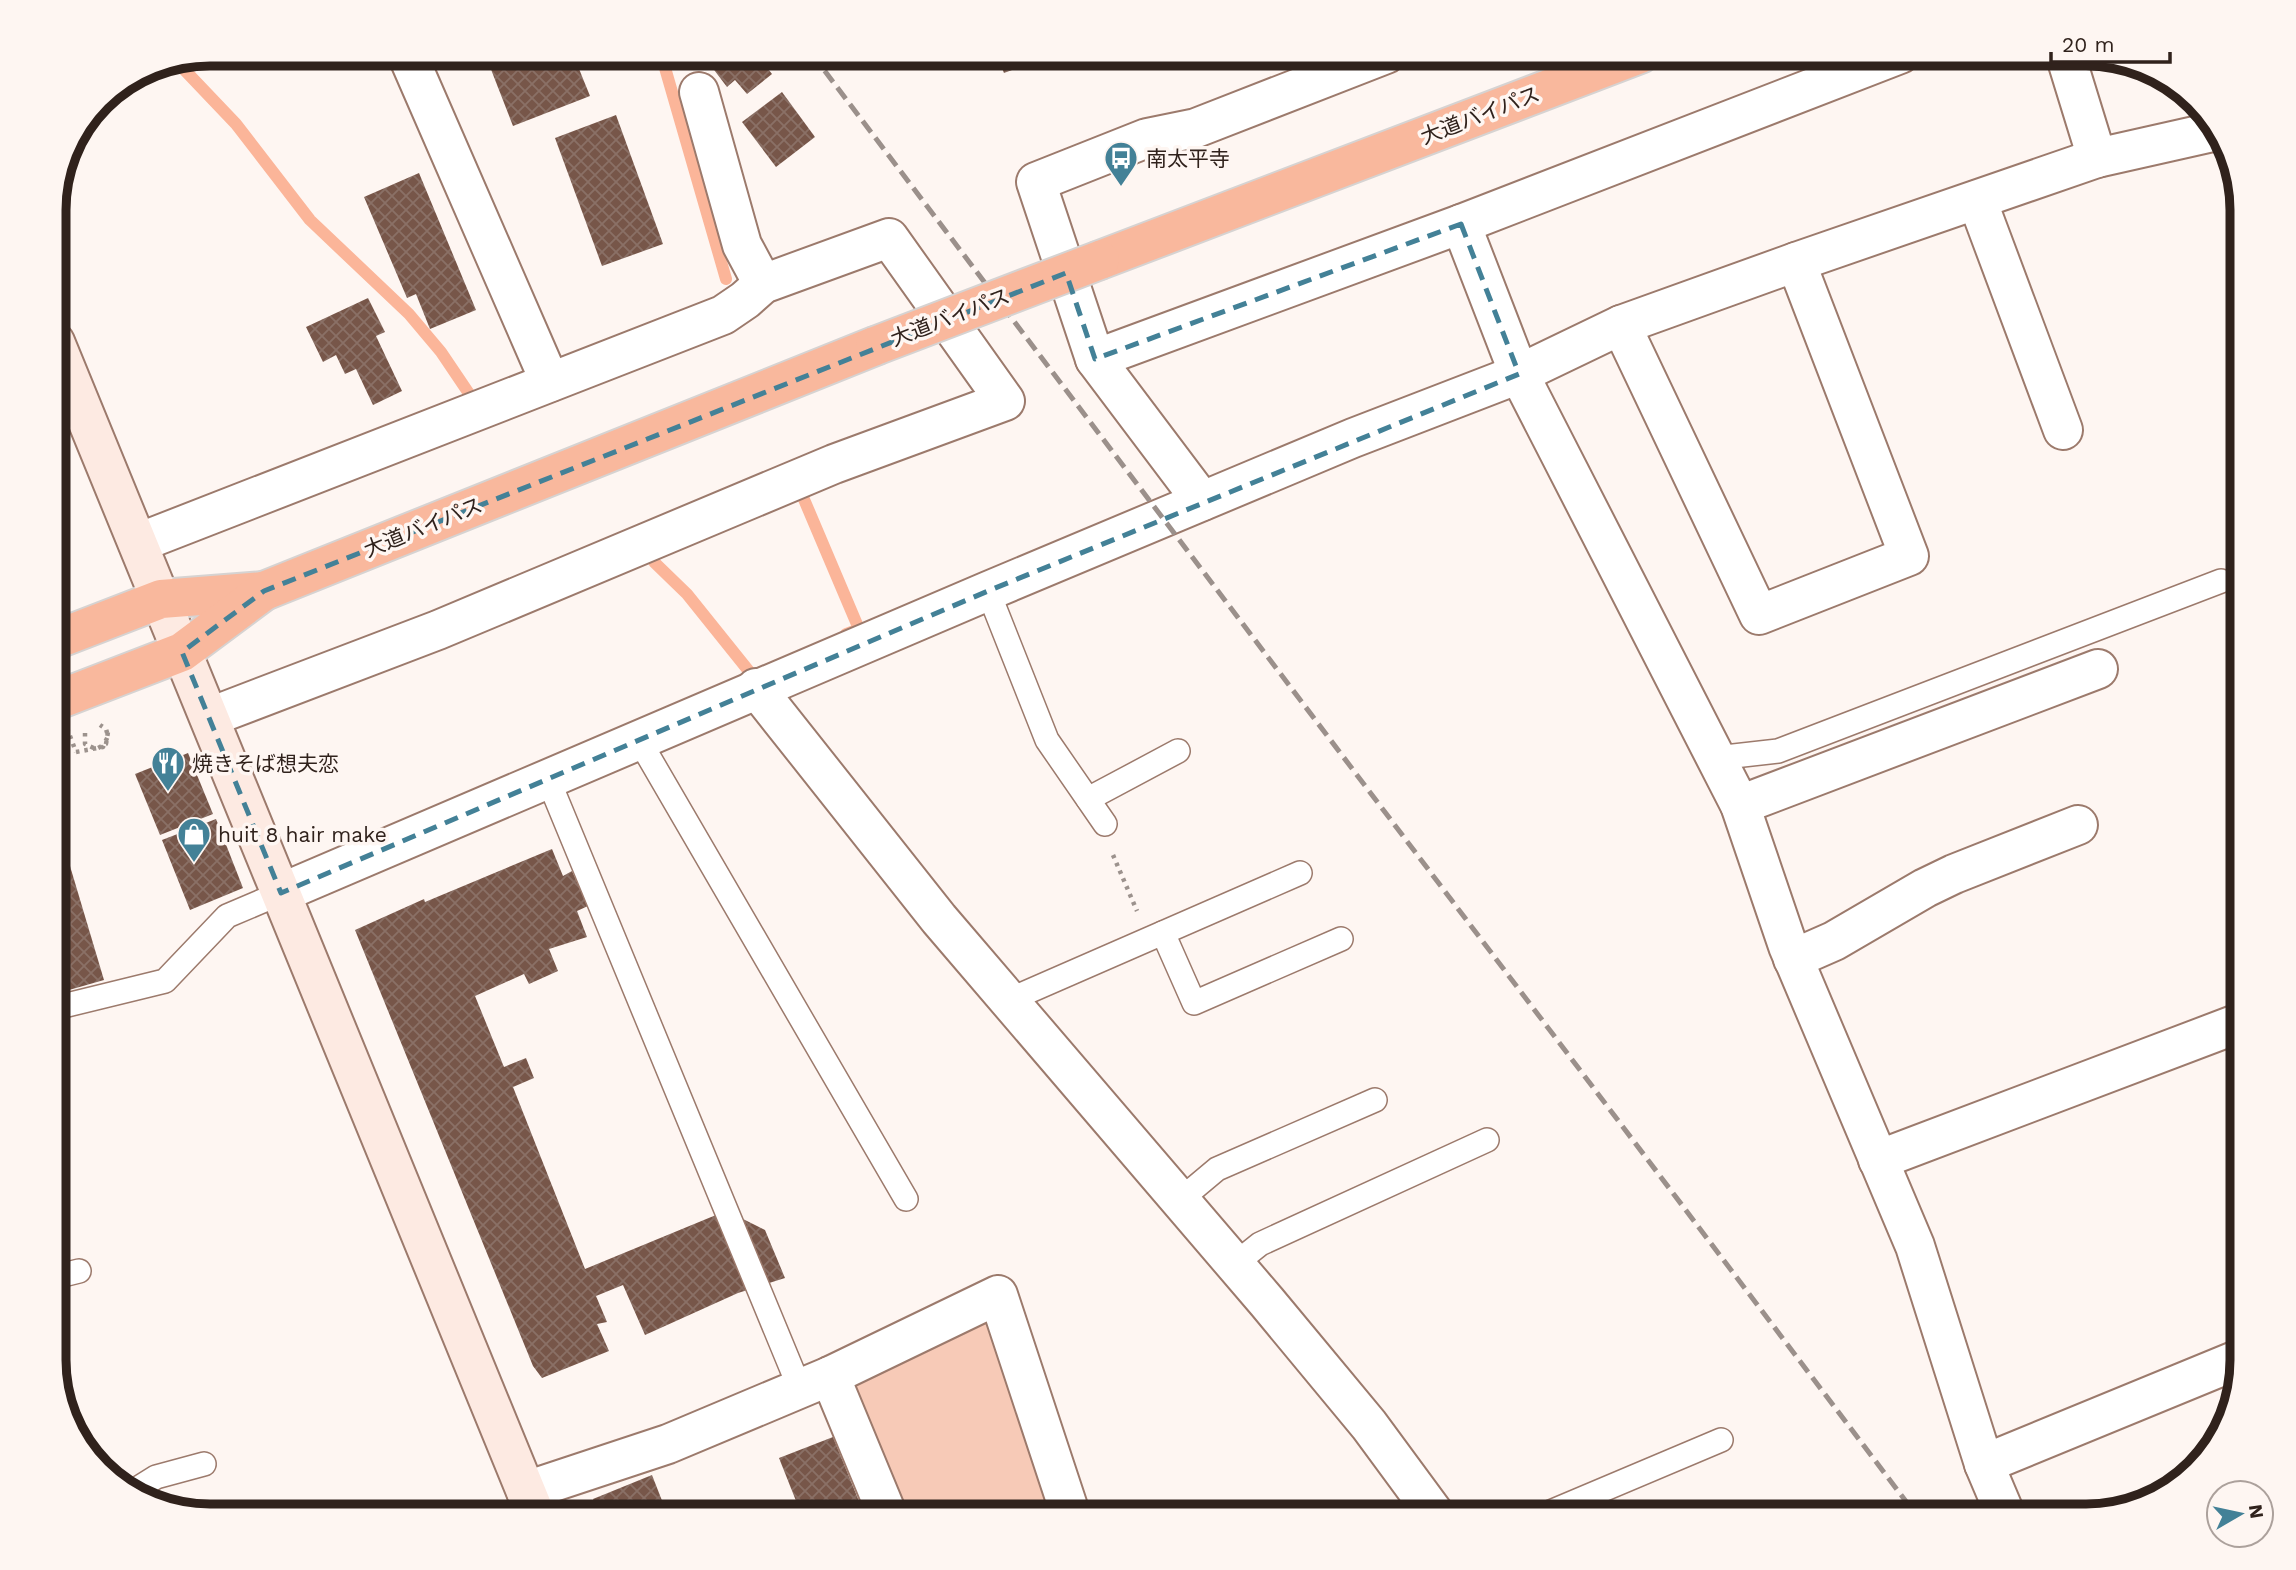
<svg xmlns="http://www.w3.org/2000/svg" width="2296" height="1570" viewBox="0 0 2296 1570" font-family="'Work Sans','Noto Sans JP',sans-serif">
	<defs>
		<pattern id="building-cross-hatch" width="8" height="8" patternUnits="userSpaceOnUse" patternTransform="scale(1.75)"><rect width="8" height="8" fill="#775649"/><path d="M0 0l8 8M0 8l8-8" fill="none" stroke="#8a7066"/></pattern>
	</defs>
	<rect width="100%" height="100%" fill="#fef6f2"/>
	<!-- park -->
	<path fill="#f7cab7" d="M989 1322 1051 1516H910L853 1380Z"/>
	<g fill="none" stroke-linecap="round" stroke-linejoin="round">
		<!-- stream -->
		<g stroke="#fbb599" stroke-width="12">
			<path d="M661 54 726 279"/>
			<path d="M176 61 236 124 310 220 409 314 441 352 470 395"/>
			<path d="M803 497 859 629 846 634"/>
			<path d="M654 562 687 594 752 675"/>
		</g>
	</g>
	<!-- building -->
	<g fill="url(#building-cross-hatch)">
		<path d="M485 54H573L590 96 513 126Z"/>
		<path d="M702 54H757L772 74 747 94 735 80 727 87Z"/>
		<path d="M996 54H1052V55L1004 73Z"/>
		<path d="M782 92 815 137 776 167 742 122Z"/>
		<path d="M616 115 663 244 602 266 555 138Z"/>
		<path d="M419 173 476 310 430 329 416 294 407 298 364 197Z"/>
		<path d="M368 298 385 332 376 336 402 391 373 405 356 369 345 374 336 355 323 362 306 327Z"/>
		<path d="M188 753 213 814 160 835 135 774Z"/>
		<path d="M216 819 243 888 190 910 162 840Z"/>
		<path d="M552 849 563 876 572 871 588 906 577 911 587 937 549 949 558 971 529 984 524 974 475 996 504 1067 526 1058 534 1078 513 1087 585 1269 733 1208 735 1215 765 1230 785 1278 738 1293 645 1335 623 1285 596 1296 607 1322 597 1324 609 1351 542 1378 533 1366 355 930 424 899 425 902Z"/>
		<path d="M70 866 104 980 55 994V871Z"/>
		<path d="M833 1437 865 1516H802L779 1458Z"/>
		<path d="M652 1475 668 1516H600L593 1499Z"/>
	</g>
	<g fill="none" stroke-linecap="round" stroke-linejoin="round">
		<defs>
			<g id="lane">
				<path d="M988 591 1047 740 1105 824"/>
				<path d="M639 740 906 1199"/>
				<path d="M1716 758 1778 751 2221 581"/>
				<path d="M548 779 800 1389"/>
				<path d="M1088 799 1178 751"/>
				<path d="M1163 933 1194 1003 1341 939"/>
				<path d="M1009 1000 1300 873"/>
				<path d="M55 1008 165 981 227 916 281 893"/>
				<path d="M1180 1200 1217 1169 1375 1100"/>
				<path d="M1235 1264 1260 1244 1487 1140"/>
				<path d="M55 1277 79 1271"/>
				<path d="M132 1492 156 1477 204 1464"/>
				<path d="M1541 1516 1721 1440"/>
			</g>
			<g id="street">
				<path d="M407 54 550 382"/>
				<path d="M2065 54 2097 158"/>
				<path d="M699 92 742 245 763 284"/>
				<path d="M1977 200 2063 430"/>
				<path d="M1461 224 1519 374 1740 805 1788 946 1915 1246 1984 1464 2006 1516"/>
				<path d="M1621 325 1759 615 1909 556 1796 262"/>
				<path d="M1095 359 1461 224 1900 54"/>
				<path d="M1202 501 1095 359 1036 182 1147 138 1196 128 1386 54"/>
				<path d="M138 543 723 315 745 300 763 284 889 238 1005 401 834 464 438 630 210 717"/>
				<path d="M756 688 939 919 1267 1302 1369 1425 1436 1516"/>
				<path d="M1740 805 2098 669"/>
				<path d="M281 893 988 591 1353 438 1519 374 1621 325 1796 262 2097 158 2217 131"/>
				<path d="M1793 959 1834 941 1925 888 1954 874 2078 825"/>
				<path d="M1878 1160 2242 1022"/>
				<path d="M830 1376 888 1516"/>
				<path d="M1984 1464 2242 1358"/>
				<path d="M526 1491 668 1444 830 1376 998 1295 1071 1516"/>
			</g>
			<path id="secondary" d="M55 342 536 1516"/>
			<g id="highway">
				<path d="M1100 260 1640 54"/>
				<path d="M55 640 161 599 264 591"/>
				<path d="M55 701 182 652 264 591 875 346"/>
			</g>
		</defs>
		<!-- lane casing -->
		<use href="#lane" stroke="#9c7a6c" stroke-width="26"/>
		<!-- street casing -->
		<use href="#street" stroke="#9c7a6c" stroke-width="42"/>
		<!-- secondary casing -->
		<use href="#secondary" stroke="#9c7a6c" stroke-width="42"/>
		<!-- highway casing -->
		<use href="#highway" stroke="#d6d3d2" stroke-width="42"/>
		<!-- path -->
		<g stroke="#9c928d" stroke-width="4.5" stroke-dasharray="3.5 5" stroke-linecap="butt">
			<path d="M85 733V744L96 749 106 744 108 732"/>
			<path d="M76 752 103 747 108 736 106 729 100 725"/>
			<path d="M1113 855 1137 911"/>
		</g>
		<!-- lane -->
		<use href="#lane" stroke="#fff" stroke-width="23"/>
		<!-- street -->
		<use href="#street" stroke="#fff" stroke-width="38"/>
		<!-- secondary -->
		<use href="#secondary" stroke="#fdeae2" stroke-width="38"/>
		<!-- highway -->
		<use href="#highway" stroke="#f9b89d" stroke-width="38"/>
		<!-- rail -->
		<path stroke="#9b908b" stroke-width="5" stroke-dasharray="14 7" stroke-linecap="butt" d="M812 54 1917 1516"/>
		<defs>
			<path id="highway-bridge" d="M875 346 1100 260"/>
		</defs>
		<!-- highway-bridge casing -->
		<use href="#highway-bridge" stroke="#d6d3d2" stroke-width="42" stroke-linecap="butt"/>
		<!-- path-bridge -->
		<path stroke="#9c928d" stroke-width="4.5" stroke-dasharray="3.5 5" stroke-linecap="butt" d="M55 696 76 752"/>
		<!-- highway-bridge -->
		<use href="#highway-bridge" stroke="#f9b89d" stroke-width="38"/>
	</g>
	<!-- marked area -->
	<path fill="none" stroke="#438197" stroke-width="5" stroke-dasharray="14 9" stroke-linejoin="round" d="M1461 224 1519 374 988 591 281 893 182 652 264 591 1066 273 1095 359Z"/>
	<!-- icons -->
	<defs>
		<symbol id="bus-pin" viewBox="-11 -11 22 30"><path d="M0 17L-7.5 6A9.5 9.5 0 1 1 7.5 6Z" fill="#438197" stroke="#fef6f2"/><path d="M-5-6H5V4H4V6H2V4H-2V6H-4V4H-5ZM-3.5-4V0h7V-4ZM-3.5 1.2v1.5H-2V1.2ZM2 1.2v1.5H3.5V1.2Z" fill="#fff"/></symbol>
		<symbol id="restaurant-pin" viewBox="-11 -11 22 30"><path d="M0 17L-7.5 6A9.5 9.5 0 1 1 7.5 6Z" fill="#438197" stroke="#fef6f2"/><path d="M-5-6h1v4h1v-4h1v4h1v-4h1v5L-1.5 .5V6h-2V.5L-5-1ZM5-6V6H3V1.5H1.5Q1.5-4 5-6Z" fill="#fff"/></symbol>
		<symbol id="shop-pin" viewBox="-11 -11 22 30"><path d="M0 17L-7.5 6A9.5 9.5 0 1 1 7.5 6Z" fill="#438197" stroke="#fef6f2"/><path d="M-5-2.5h2.3a2.7 3.5 0 0 1 5.4 0H5L5.5 6h-11ZM-1.5-2.5h3a1.5 2.3 0 0 0-3 0Z" fill="#fff"/></symbol>
	</defs>
	<g fill-rule="evenodd">
		<use href="#bus-pin" x="1102" y="139" width="38" height="52"/>
		<use href="#restaurant-pin" x="149" y="744" width="38" height="52"/>
		<use href="#shop-pin" x="175" y="815" width="38" height="52"/>
	</g>
	<g text-anchor="middle" dominant-baseline="central" stroke-width="7" stroke-linejoin="round" paint-order="stroke">
		<!-- street labels -->
		<g font-size="21" fill="#30221c" stroke="#fef6f2">
			<text transform="translate(1480 115) rotate(-21)">大道バイパス</text>
			<text transform="translate(950 317) rotate(-21)">大道バイパス</text>
			<text transform="translate(423 527) rotate(-22)">大道バイパス</text>
		</g>
		<!-- poi labels -->
		<g font-size="21" fill="#30221c" stroke="#fef6f2" text-anchor="start">
			<text x="1146" y="158">南太平寺</text>
			<text x="192" y="763">焼きそば想夫恋</text>
			<text x="218" y="834">huit 8 hair make</text>
		</g>
	</g>
	<!-- crop -->
	<path d="M0 0H2296V1570H0ZM210 66H2086A144 144 0 0 1 2230 210V1360A144 144 0 0 1 2086 1504H210A144 144 0 0 1 66 1360V210A144 144 0 0 1 210 66Z" fill="#fef6f2" fill-rule="evenodd"/>
	<path fill="none" stroke="#30221c" stroke-width="9" d="M210 66H2086A144 144 0 0 1 2230 210V1360A144 144 0 0 1 2086 1504H210A144 144 0 0 1 66 1360V210A144 144 0 0 1 210 66Z"/>
	<!-- north arrow -->
	<g transform="translate(2240 1514) rotate(81)"><circle r="33" fill="#fef6f2" stroke="#aca19c" stroke-width="2"/>
	<path d="M0-5L12 26L0 18L-12 26Z" fill="#438197"/>
	<text y="-10" font-size="19" font-weight="bold" text-anchor="middle" fill="#30221c">N</text>
	</g>
	<!-- scale -->
	<path d="M2051 52v10h119v-10" fill="none" stroke="#30221c" stroke-width="3.5"/>
	<text x="2062" y="52" font-size="21" fill="#30221c" stroke="#fef6f2" stroke-width="5" paint-order="stroke">20 m</text>
</svg>
